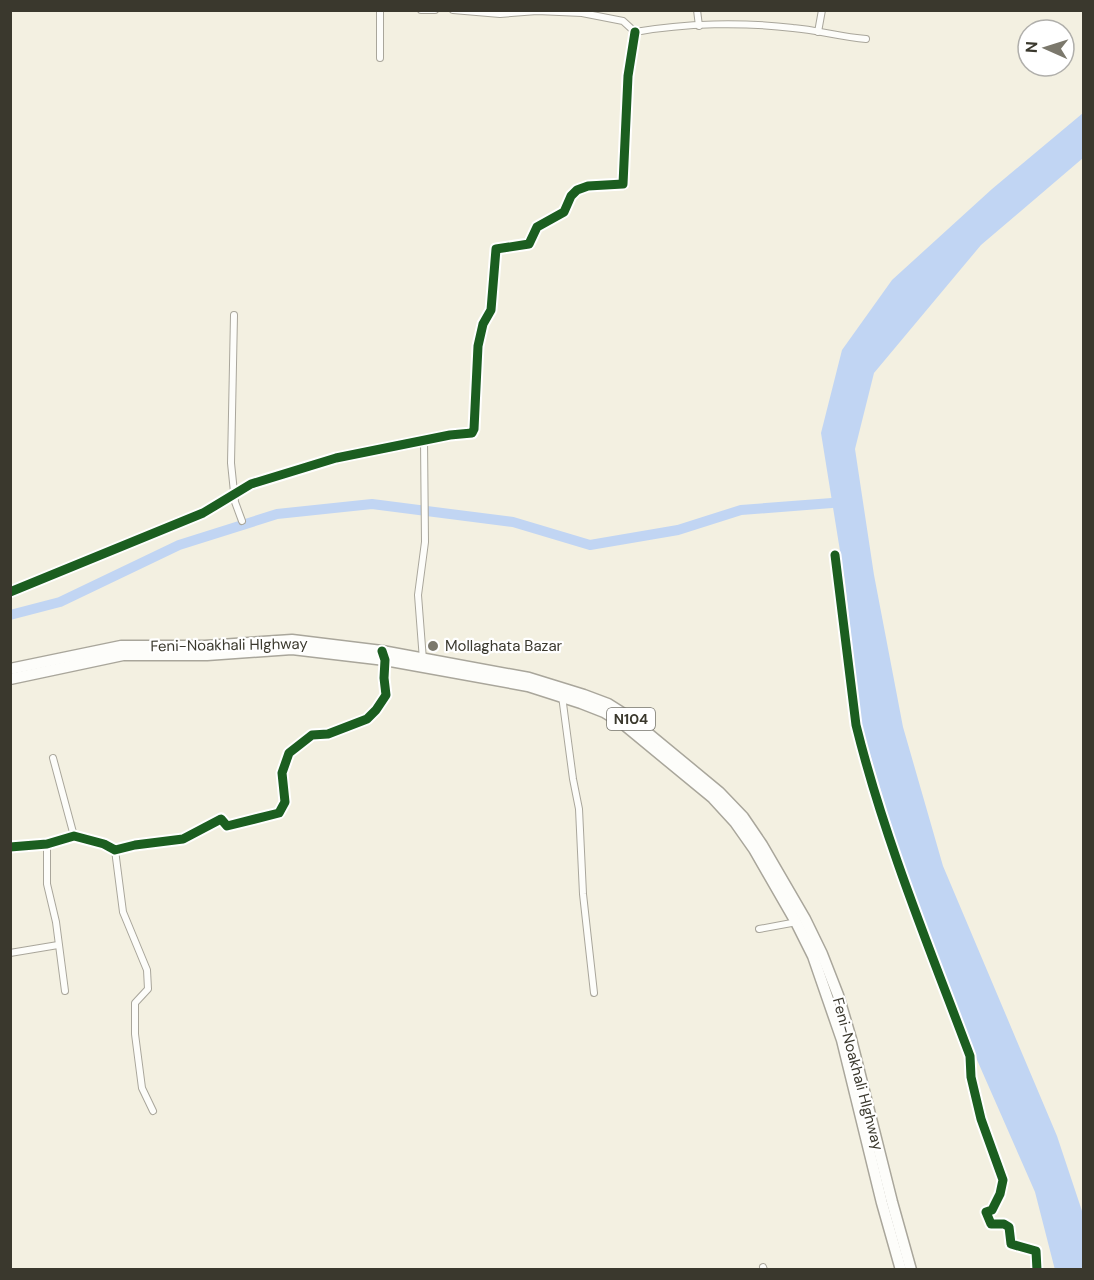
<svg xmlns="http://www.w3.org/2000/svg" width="1094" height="1280" viewBox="0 0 1094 1280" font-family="'DM Sans',sans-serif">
	<rect width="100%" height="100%" fill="#f3f0e1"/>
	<!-- water -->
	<path fill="#c1d5f3" d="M1083 113V158L981 245 874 373 855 449 874 575 903 727 943 866 1057 1136 1083 1214V1269L1055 1270 1035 1192 974 1053 909 884 861 724 845 582 821 433 842 350 892 280 992 189Z"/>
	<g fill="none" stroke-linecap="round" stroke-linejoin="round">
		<!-- river -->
		<path stroke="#c1d5f3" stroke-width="10" d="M10 615 60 602 179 545 277 514 372 504 513 522 590 545 678 530 741 510 832 503"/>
		<defs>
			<g id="minor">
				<path d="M380 10V58"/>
				<path d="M421 10H435"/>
				<path d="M453 10 500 14 537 11 582 13 623 21 635 32"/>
				<path d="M697 10 699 26"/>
				<path d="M635 32C685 23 743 22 793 28 817 30 841 37 866 39"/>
				<path d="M818 32 822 10"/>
				<path d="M234 315 231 463 235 502 242 521"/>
				<path d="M835 555 856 725C884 838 929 947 970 1056L971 1077 981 1119 1003 1180 1000 1194 992 1210 986 1212 991 1224H1004L1009 1227 1011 1244 1036 1251 1037 1270"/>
				<path d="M10 592 203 513 251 484 336 458 450 435 472 433 474 429 478 346 483 324 491 310 496 249 529 244 537 227 564 212 571 196 577 190 588 186 623 184 628 76 635 32"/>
				<path d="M423 660 418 595 425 542 424 440"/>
				<path d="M562 696 573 779 579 809 583 894 594 993"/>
				<path d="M53 758 74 836"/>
				<path d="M47 844V884L56 922 65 991"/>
				<path d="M10 847 47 844 74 836 104 844 115 850 135 845 183 839 221 819 227 826 279 813 285 802 282 773 289 753 312 735 328 734 367 719 376 710 386 695 384 657"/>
				<path d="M115 850 123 912 147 970 148 989 135 1003V1034L142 1088 153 1111"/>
				<path d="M759 929 797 922"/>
				<path d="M10 953 58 945"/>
				<path d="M763 1267 764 1270"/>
			</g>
			<g id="trunk">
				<path d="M10 669 121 646H205L292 640 382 651 529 678 584 695 608 704 627 716 719 792 743 817 762 845 805 919 822 954 838 995 851 1039 892 1202 911 1270"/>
				<path d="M10 679 123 655H207L292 649 385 660 528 686 581 703 604 712 622 723 713 798 735 822 754 849 796 922 813 956 842 1040 882 1203 901 1270"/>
			</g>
		</defs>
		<!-- minor casing -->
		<use href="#minor" stroke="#a9a69b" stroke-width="8"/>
		<!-- trunk casing -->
		<use href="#trunk" stroke="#a9a69b" stroke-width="13"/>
		<!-- minor -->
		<use href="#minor" stroke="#fdfdfa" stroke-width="6"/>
		<!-- trunk -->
		<use href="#trunk" stroke="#fdfdfa" stroke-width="10"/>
		<defs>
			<g id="cycleway">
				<path d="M835 555 856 725C884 838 929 947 970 1056L971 1077 981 1119 1003 1180 1000 1194 992 1210 986 1212 991 1224H1004L1009 1227 1011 1244 1036 1251 1037 1270"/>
				<path d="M10 592 203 513 251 484 336 458 450 435 472 433 474 429 478 346 483 324 491 310 496 249 529 244 537 227 564 212 571 196 577 190 588 186 623 184 628 76 635 32"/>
				<path d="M10 847 47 844 74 836 104 844 115 850 135 845 183 839 221 819 227 826 279 813 285 802 282 773 289 753 312 735 328 734 367 719 376 710 386 695 384 678 385 660 382 651"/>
			</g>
		</defs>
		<!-- cycleway casing -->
		<use href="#cycleway" stroke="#fff" stroke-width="13"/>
		<!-- cycleway -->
		<use href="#cycleway" stroke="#1b5e20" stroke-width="9"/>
	</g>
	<!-- markers -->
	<circle fill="#7b786c" stroke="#fff" stroke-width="2" cx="433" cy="646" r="6"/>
	<g text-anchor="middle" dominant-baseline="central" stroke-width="4.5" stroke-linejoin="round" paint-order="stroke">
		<!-- shield labels -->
		<rect fill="#fff" stroke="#75746c" stroke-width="1.5" x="607" y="708" width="48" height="22" rx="4.5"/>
		<g font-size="14" font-weight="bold" fill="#3a382d">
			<text x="631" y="719">N104</text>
		</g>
		<!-- street labels -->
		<g font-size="15" fill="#3a382d" stroke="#fff">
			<text transform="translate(229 645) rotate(-1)">Feni-Noakhali HIghway</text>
			<text transform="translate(858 1074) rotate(75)">Feni-Noakhali HIghway</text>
		</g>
		<!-- poi labels -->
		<g font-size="15" fill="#3a382d" stroke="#fff" text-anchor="start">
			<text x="445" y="646">Mollaghata Bazar</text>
		</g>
	</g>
	<!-- border -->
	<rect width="1094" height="1280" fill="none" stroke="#3a382d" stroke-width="24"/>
	<!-- north arrow -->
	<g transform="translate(1046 48) rotate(273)"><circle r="28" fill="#ffffff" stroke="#b0afab" stroke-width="1.5"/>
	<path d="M0-4.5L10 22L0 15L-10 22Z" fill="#7b786c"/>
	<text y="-9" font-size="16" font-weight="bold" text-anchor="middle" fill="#3a382d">N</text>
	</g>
</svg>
